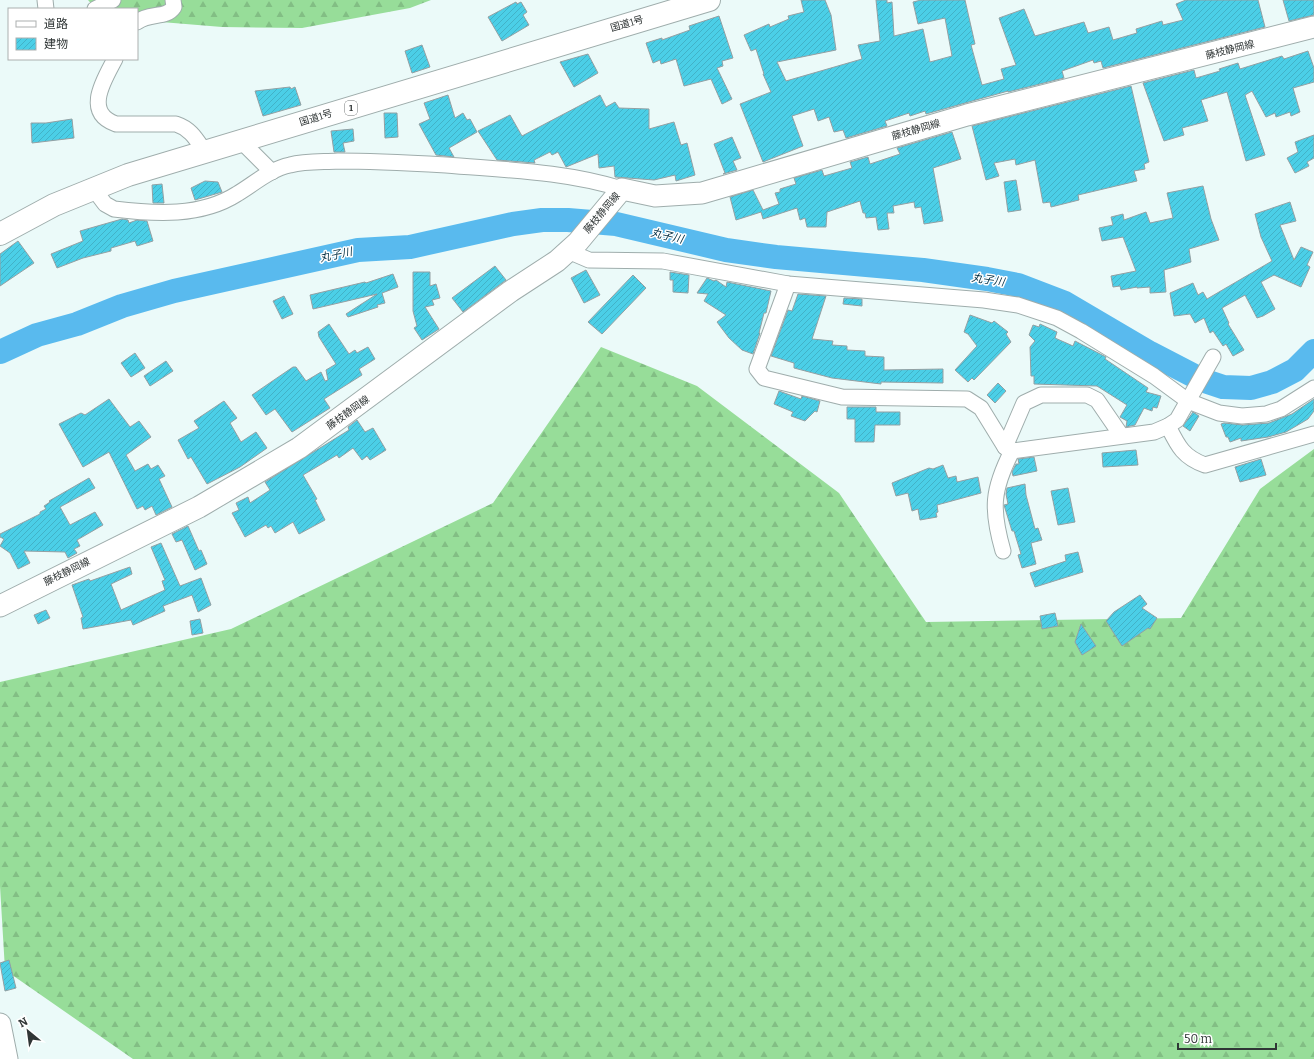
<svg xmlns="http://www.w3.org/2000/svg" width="1314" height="1059" viewBox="0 0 1314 1059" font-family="Bitter,'Noto Sans JP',serif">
	<defs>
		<pattern id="forest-firs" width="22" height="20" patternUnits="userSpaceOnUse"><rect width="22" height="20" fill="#97dd99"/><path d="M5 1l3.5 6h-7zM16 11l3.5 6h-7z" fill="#82be84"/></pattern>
		<pattern id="building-hatch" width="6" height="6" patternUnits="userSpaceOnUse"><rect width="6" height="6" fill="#4bcfe7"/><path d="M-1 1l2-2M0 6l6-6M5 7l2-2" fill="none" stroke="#42b2c7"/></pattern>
	</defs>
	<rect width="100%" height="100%" fill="#ebfaf9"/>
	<!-- forest -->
	<g fill="url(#forest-firs)">
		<path d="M88 0H431L410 8 302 28 222 27 137 20V9H96Z"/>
		<path d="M601 347 697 386 839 493 926 622 1181 618 1260 489 1314 449V1059H133L5 970 0 886V682L231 629 493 503Z"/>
	</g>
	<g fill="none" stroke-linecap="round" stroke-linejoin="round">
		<!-- river -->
		<path stroke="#59baee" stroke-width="24" d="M0 352 37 335 77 324 122 306 174 291 358 250 410 247 513 224 542 220H568L616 224 726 250 776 257 923 270 987 279 1018 285 1065 303 1150 353 1202 380 1223 387 1251 388 1272 382 1295 370 1314 351"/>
	</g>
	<!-- building -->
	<g fill="url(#building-hatch)" stroke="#93a0a3">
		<path d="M801 0H825L831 15 836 50 777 62 786 81 862 59 858 45 880 41 876 0H887V3L892 2 894 36 923 29 930 62 952 56 945 18 918 24 913 2 921 0H965L975 44 971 45 982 85 1004 79 1001 69 1016 65 999 18 1024 9 1035 36 1084 22 1088 33 1109 27 1113 40 1137 33 1136 29 1162 21 1163 25 1183 20 1176 4 1186 0H1258L1265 27 1103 68 1101 61 1094 63 1093 60 1062 71 1064 78 1008 92V91L926 114 925 111 910 116 909 113 885 121 887 126 846 138 843 130 834 132 829 117 818 121 814 109 792 116 803 146 763 162 740 104 771 92 763 74H764L756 49 751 51 744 35 769 24 770 27 789 19 788 16 804 12Z"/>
		<path d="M1283 0H1314V15L1289 21Z"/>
		<path d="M516 2 517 4 521 2 527 12 523 15 529 25 502 41 488 17Z"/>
		<path d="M719 16 733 58 722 61 723 66 717 68 732 99 722 104 711 79 684 86 676 59 661 64 660 60 653 63 646 43 662 38V40L690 30 689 26Z"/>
		<path d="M422 45 430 67 412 73 405 51Z"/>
		<path d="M1308 51 1314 68V82L1293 88 1300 112 1291 116 1290 112 1276 117 1275 113 1266 117 1252 91 1245 95 1265 155 1246 161 1227 92 1201 100 1208 121 1182 128 1184 135 1164 141 1143 83 1194 70 1196 78 1220 71 1219 69 1238 63 1240 69 1282 56 1284 59Z"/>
		<path d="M588 54 598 73 574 87 560 62Z"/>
		<path d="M1131 86 1149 162 1144 164 1145 169 1134 171 1137 181 1078 195 1079 200 1051 207 1050 202 1043 203 1035 160 1016 165 1015 159 994 163 999 176 986 180 972 126Z"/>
		<path d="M290 87 291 89 295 87 301 105 263 116 255 91Z"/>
		<path d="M448 95 455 118 463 113 467 120 470 119 477 132 449 148 454 157 436 155 419 124 430 119 424 103Z"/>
		<path d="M600 95 606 107 615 102 619 108 649 109V129L674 122 681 145 687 143 695 175 676 181 675 175 654 180 615 177 614 166 599 168 598 154 566 167 558 152 552 155 550 152 534 160 535 163 497 160 478 131 510 115 522 136Z"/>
		<path d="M384 113H397L398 137 385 138Z"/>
		<path d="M72 119 74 138 32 143 31 123H46Z"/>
		<path d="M353 129 354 141 343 143 345 152H334L331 131Z"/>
		<path d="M952 132 961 159 933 168 943 221 924 224 921 207 915 208 914 202 893 206 894 213H887L889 229 878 230 876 217 866 218 865 213H863L860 201 827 212 826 227H807L805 218 800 220 797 208 763 219 761 212 736 220 730 197 753 190 763 210 779 204 775 193 780 192V189L796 184 794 178 822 170 824 176 852 168 850 162 868 157 870 164 900 154 897 148Z"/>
		<path d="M1314 135V158L1307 162 1309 166 1295 173 1287 158 1298 152 1295 142Z"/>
		<path d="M732 137 741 158 733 161 737 170 723 174 725 173 714 144Z"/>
		<path d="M1016 180 1021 210 1008 212 1004 182Z"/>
		<path d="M205 181 218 182 222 192 195 200 191 188Z"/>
		<path d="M162 184 164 203H153L152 185Z"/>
		<path d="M1203 186 1211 219 1219 240 1189 249 1191 262 1164 270 1166 292 1150 293V287L1137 288V287L1121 290 1120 286 1113 287 1111 276 1136 271 1123 237 1102 241 1099 228 1113 225 1111 217 1123 214 1124 220 1146 212 1150 223 1173 218 1167 193Z"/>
		<path d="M1290 202 1296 221 1280 225 1294 260 1301 247 1313 252 1307 265 1310 267 1301 287 1274 275 1261 282 1275 309 1263 316 1257 318 1245 295 1222 308 1229 323 1228 324 1244 350 1233 356 1226 344 1223 346 1213 331 1210 333 1204 318 1195 323 1190 314 1174 316 1170 293 1193 283 1198 295 1203 292 1207 299 1272 261 1261 237 1255 214Z"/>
		<path d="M122 219 128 220 129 223 137 220 147 221 153 241 137 246 135 241 111 248V251L83 258 57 268 51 254 83 241 80 231Z"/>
		<path d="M18 241 34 263 0 286V254Z"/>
		<path d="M495 266 506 280 463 312 452 298Z"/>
		<path d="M586 270 600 295 584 303 571 278Z"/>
		<path d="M413 272H430V286L436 284 440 298 432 300 434 305 425 307 439 329 422 340 414 328 417 326 413 311Z"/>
		<path d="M670 272 689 275 688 293 673 292V280H670Z"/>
		<path d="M393 274 398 287 382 293 385 303 377 305 378 307 348 317 346 314 377 294 313 309 310 295 365 282 366 283Z"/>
		<path d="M633 275 646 288 602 334 588 322Z"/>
		<path d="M707 278 714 281 716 280 726 287 727 282 771 291 766 313H764L759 333H760L753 354 742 350 729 338 717 322 726 315 704 301 708 294 697 293Z"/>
		<path d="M798 294 826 296 812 339 833 341 832 345 847 346V350L865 351V356L884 357V370L943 369V383L881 382V384L832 378 794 368V363L771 356 788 310 792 311Z"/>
		<path d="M284 296 293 314 282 319 273 301Z"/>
		<path d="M844 298 862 299V306L843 304Z"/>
		<path d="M970 315 992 323 994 321 1008 332 1006 334 1011 342 974 380 972 378 968 382 955 370 977 346 968 334 964 332Z"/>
		<path d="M329 324 349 354 355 350 357 353 368 347 375 359 359 369 362 375 324 399 330 408 292 432 275 409 266 415 252 395 293 367H296L306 381 321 372 325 381 328 380 326 370 336 364 319 337 318 332Z"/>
		<path d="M1040 324 1057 332 1055 338 1073 346 1075 341 1106 357 1105 359 1148 388 1146 392 1161 396 1157 408 1153 407 1152 411 1144 408 1135 425 1126 427 1127 421 1120 417 1127 405 1097 386 1034 384V376H1031L1030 347 1035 341 1029 335 1033 325 1039 327Z"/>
		<path d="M135 353 145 368 131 377 121 363Z"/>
		<path d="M166 361 173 371 150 386 144 376Z"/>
		<path d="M998 383 1006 391 995 403 987 395Z"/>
		<path d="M779 391 801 399 802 396 820 401 817 412 815 411 805 421 791 416 793 412 774 404Z"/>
		<path d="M109 399 130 427 139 421 151 437 126 455 135 471 148 464 151 469 158 465 165 476 159 479 172 507 156 515 152 506 145 510 143 506 137 509 109 452 83 467 59 424 81 413 85 415Z"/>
		<path d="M1314 399V411L1308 419 1286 432 1268 437 1241 441V438L1230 442 1228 437H1226L1221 424 1224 423 1243 425 1269 423 1292 414Z"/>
		<path d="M224 401 237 418 230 423 241 442 256 432 267 448 240 467 207 484 191 457 188 459 178 440 199 428 194 421Z"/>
		<path d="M847 407H876V412H900V425H875L874 442H855V419H847Z"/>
		<path d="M1193 412 1199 416 1190 431 1183 426Z"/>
		<path d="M357 420 365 432 373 428 386 450 370 460 367 456 362 460 353 448 339 458 337 455 303 475 317 499 315 500 325 520 299 534 293 522 275 533 271 526 268 528 266 525 245 537 232 513 239 510 236 503 248 497 250 503 270 490 265 482 349 430 348 427Z"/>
		<path d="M1136 450 1138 465 1103 467 1102 453Z"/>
		<path d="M1034 457 1037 471 1013 476 1012 472 1016 464H1019L1018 459Z"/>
		<path d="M1261 459 1266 475 1240 482 1235 467Z"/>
		<path d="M943 465 948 478 956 476 957 482 978 477 981 493 937 505 938 512 936 513 937 517 920 520 918 509 912 511 908 493 896 496 892 483 929 468 933 469Z"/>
		<path d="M89 478 95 488 60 507 70 525 95 512 103 525 77 540 80 546 74 549 77 553 68 558 65 552 24 551 30 563 18 569 10 553 0 546 4 539 0 537V534L40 514V512L46 509 44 506 50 502 49 501Z"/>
		<path d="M1025 484 1026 495 1035 529 1038 528 1042 540 1031 543 1036 564 1022 568 1018 555 1021 554 1014 531H1012L1004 505 1008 504 1006 494 1007 488Z"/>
		<path d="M1068 488 1075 522 1058 525 1051 491Z"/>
		<path d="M188 526 199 551 201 550 207 564 195 570 182 540 176 542 172 534Z"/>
		<path d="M161 543 180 586 201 578 211 605 198 612 192 595 163 606 165 611 133 625 131 620 83 629 81 618 83 617 72 585 89 579 90 581 130 567 132 574 111 584 121 610 165 590 162 581 165 580 151 547Z"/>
		<path d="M1078 552 1083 572 1035 587 1030 573 1066 561 1065 555Z"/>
		<path d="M1140 595 1147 604 1142 608 1157 618 1150 629 1148 628 1122 646 1106 621 1114 612Z"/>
		<path d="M46 610 50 618 38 624 34 615Z"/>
		<path d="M1055 613 1058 626 1042 629 1040 616Z"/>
		<path d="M200 619 203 633 192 635 190 621Z"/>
		<path d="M1081 624 1096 646 1082 655 1075 642Z"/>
		<path d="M9 960 16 988 5 991 0 963Z"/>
	</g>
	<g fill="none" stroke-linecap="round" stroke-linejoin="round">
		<defs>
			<g id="street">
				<path d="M45 0 46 9"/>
				<path d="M95 9 113 0"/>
				<path d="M137 22C150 12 166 19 174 7L173 0"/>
				<path d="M115 59C104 80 83 112 116 124H176C191 129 196 139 205 152"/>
				<path d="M241 141 272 172"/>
				<path d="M93 188 105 204 114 209C155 214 201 217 237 194 254 184 270 169 290 165 305 161 321 162 338 161 374 161 410 163 446 165 505 170 565 171 622 189"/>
				<path d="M568 251 589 260 663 261 788 284 984 300 1018 305 1057 318 1081 331 1154 376 1188 401 1219 413 1242 416 1266 414 1281 409 1314 388"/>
				<path d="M788 284 757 369 764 378 842 397 967 399 981 408 1005 447 1012 451 1154 432 1168 426 1177 420 1213 357"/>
				<path d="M1168 426C1178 446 1183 457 1205 465L1314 434"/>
				<path d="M1005 447 1024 403 1041 395H1087L1097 400 1121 435"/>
				<path d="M1003 551C991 509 992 490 1012 451"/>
			</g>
			<g id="secondary">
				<path d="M0 606 199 507 299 448 511 291 557 261 578 242 622 189 655 196 702 193 967 115 1314 27"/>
				<path d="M0 1024 7 1059"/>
			</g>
			<path id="highway" d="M0 234 54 205 128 175 709 0"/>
		</defs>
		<!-- street casing -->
		<use href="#street" stroke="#9fadac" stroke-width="17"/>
		<!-- secondary casing -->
		<use href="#secondary" stroke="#9fadac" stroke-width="23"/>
		<!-- highway casing -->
		<use href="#highway" stroke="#9fadac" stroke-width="24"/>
		<!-- street -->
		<use href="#street" stroke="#fff" stroke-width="15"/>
		<!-- secondary -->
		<use href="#secondary" stroke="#fff" stroke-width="21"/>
		<!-- highway -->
		<use href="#highway" stroke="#fff" stroke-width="22"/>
	</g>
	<g text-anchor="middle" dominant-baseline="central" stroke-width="3" stroke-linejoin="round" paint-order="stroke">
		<!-- shield labels -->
		<rect fill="#fff" stroke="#6e7272" stroke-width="1" x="345" y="101" width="12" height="14" rx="3"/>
		<g font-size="9" font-weight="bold" fill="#303636">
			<text x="351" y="108">1</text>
		</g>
		<!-- street labels -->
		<g font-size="10" fill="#303636" stroke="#fff">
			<text transform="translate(627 24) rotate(-16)">国道1号</text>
			<text transform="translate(1230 50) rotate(-14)">藤枝静岡線</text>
			<text transform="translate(316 118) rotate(-17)">国道1号</text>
			<text transform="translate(916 130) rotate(-16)">藤枝静岡線</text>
			<text transform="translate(602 213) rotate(-50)">藤枝静岡線</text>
			<text transform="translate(348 413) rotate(-36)">藤枝静岡線</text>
			<text transform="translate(67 572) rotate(-26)">藤枝静岡線</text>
		</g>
		<!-- water labels -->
		<g font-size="11" font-style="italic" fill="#012e42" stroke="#fff">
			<text transform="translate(667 236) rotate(13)">丸子川</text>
			<text transform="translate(336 255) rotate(-12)">丸子川</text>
			<text transform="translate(988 280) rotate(9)">丸子川</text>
		</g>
	</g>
	<!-- legend -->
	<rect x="8" y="8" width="130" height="52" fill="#ffffff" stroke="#acafaf"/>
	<rect x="16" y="21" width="20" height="6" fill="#ffffff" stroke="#acafaf"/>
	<text x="44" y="28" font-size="12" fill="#303636">道路</text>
	<rect x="16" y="38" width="20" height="12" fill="url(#building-hatch)" stroke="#acafaf"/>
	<text x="44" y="48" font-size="12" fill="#303636">建物</text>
	<!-- north arrow -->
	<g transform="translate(28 1031) rotate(331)" stroke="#ffffff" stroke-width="3" paint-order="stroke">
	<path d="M0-3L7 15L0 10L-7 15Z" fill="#303636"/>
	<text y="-6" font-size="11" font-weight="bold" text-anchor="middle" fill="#303636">N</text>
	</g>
	<!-- scale -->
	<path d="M1178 1043v6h98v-6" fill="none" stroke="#303636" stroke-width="2"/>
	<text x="1184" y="1043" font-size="12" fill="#303636" stroke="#ffffff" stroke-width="3" paint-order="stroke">50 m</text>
</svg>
